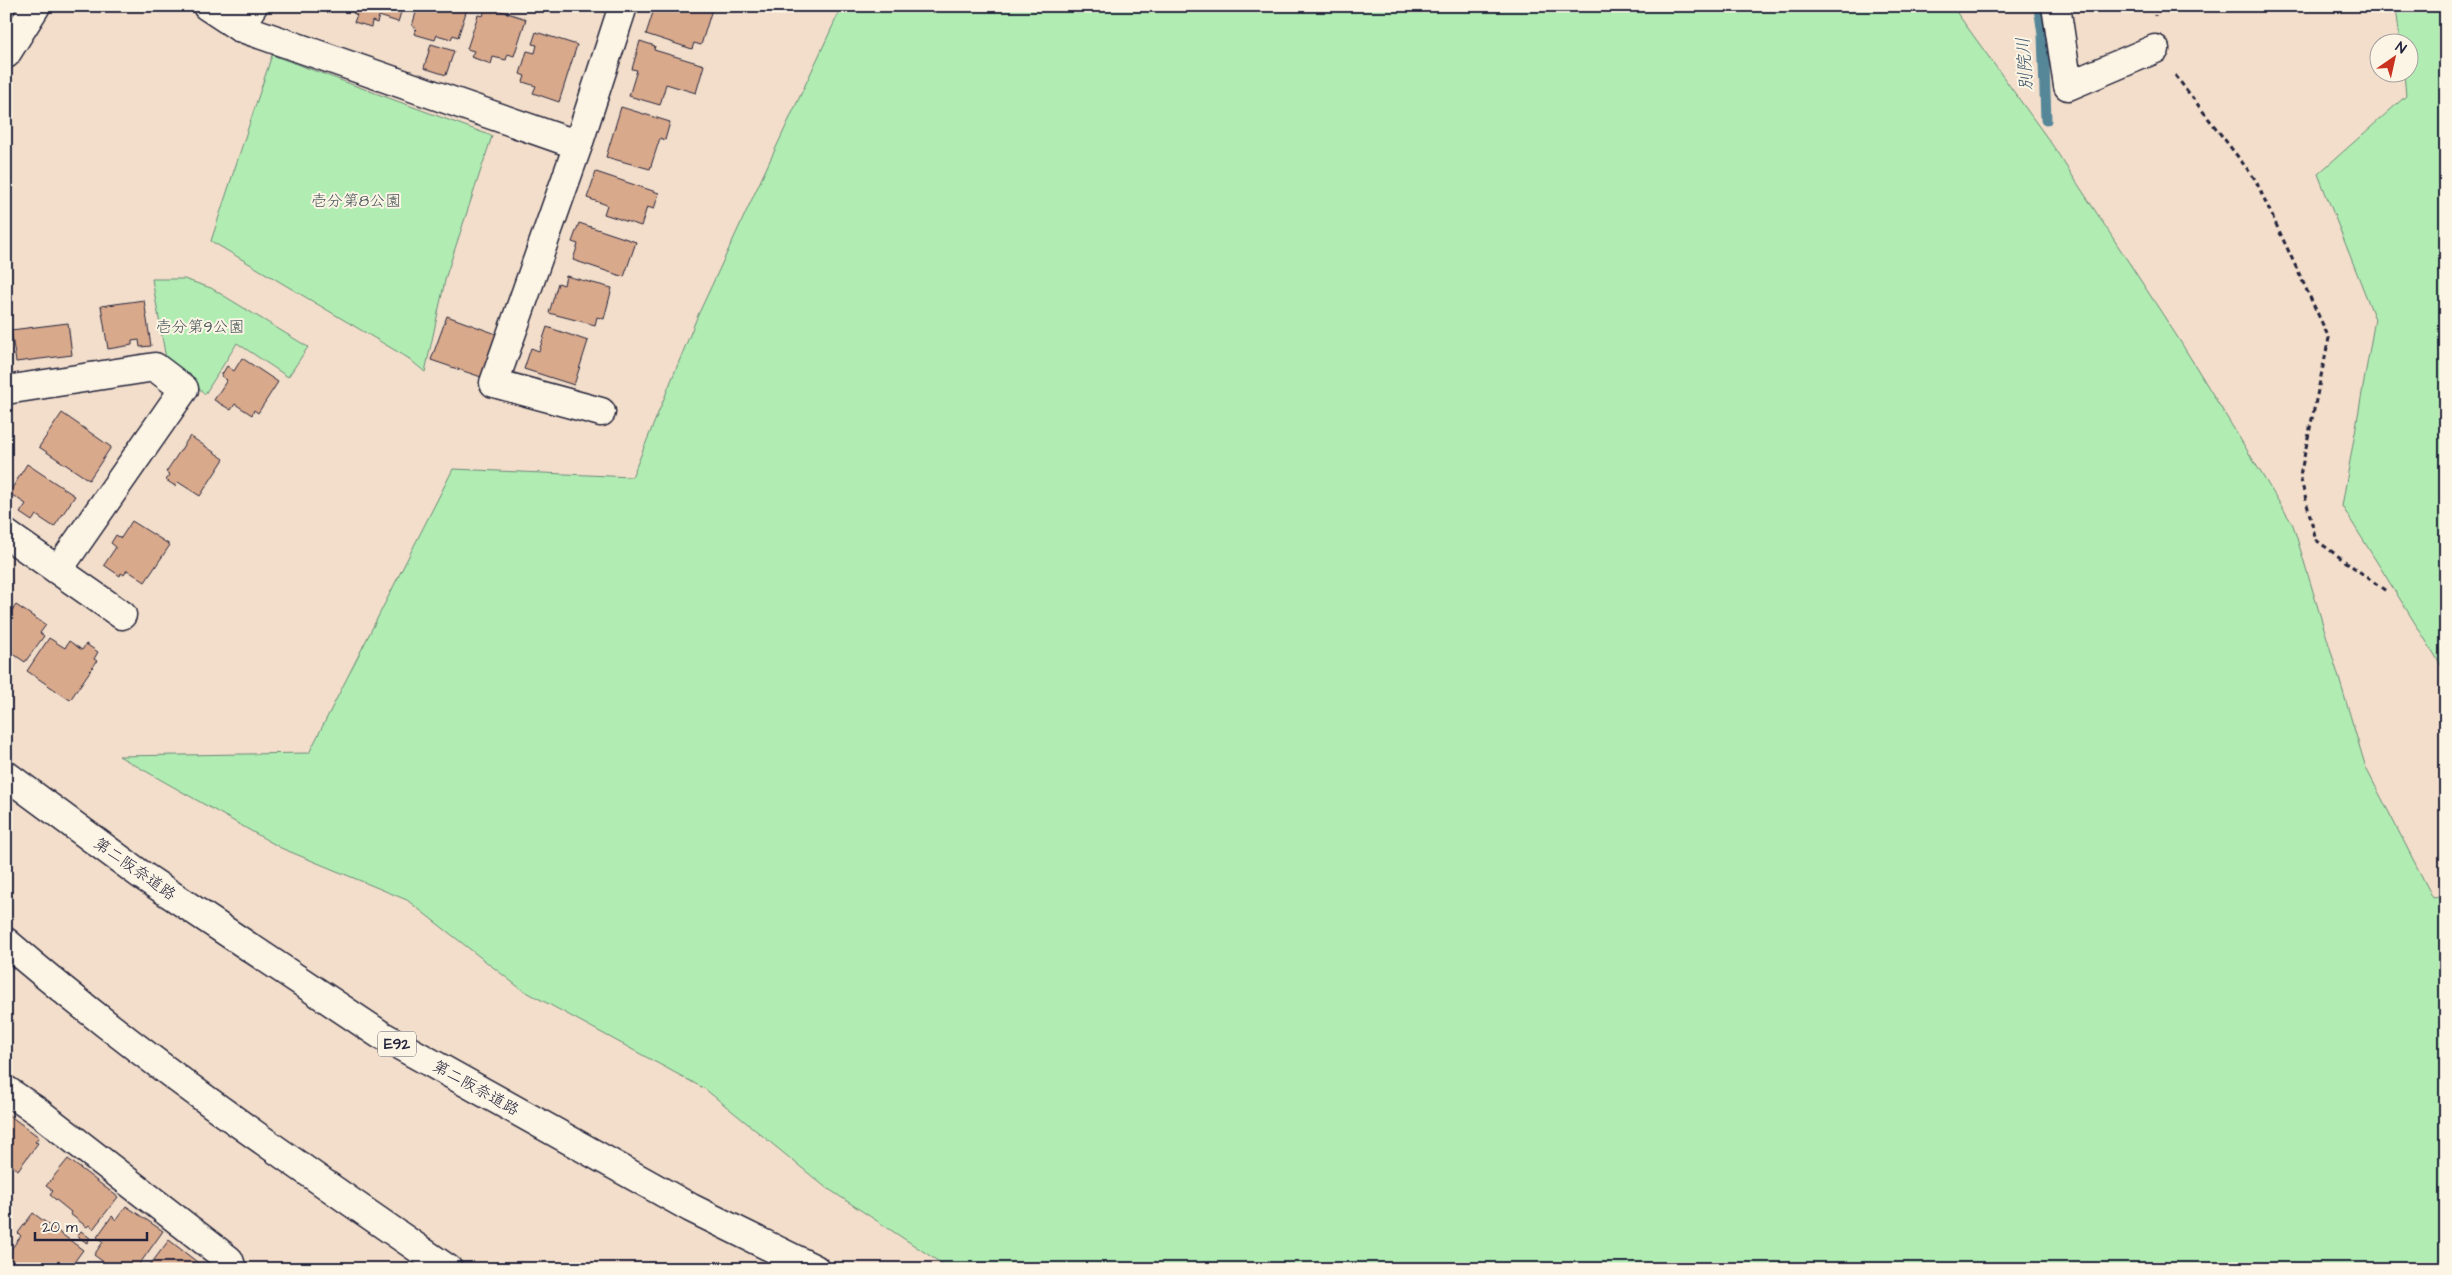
<svg xmlns="http://www.w3.org/2000/svg" width="2452" height="1275" viewBox="0 0 2452 1275" font-family="'Architects Daughter','Klee One',sans-serif">
	<rect width="100%" height="100%" fill="#f2deca"/>
	<filter id="ink" filterUnits="userSpaceOnUse"><feTurbulence type="fractalNoise" baseFrequency=".02" numOctaves="2"/><feDisplacementMap in="SourceGraphic" scale="10" xChannelSelector="R" yChannelSelector="G"/><feConvolveMatrix kernelMatrix="1 2 1 2 8 2 1 2 1" color-interpolation-filters="sRGB"/></filter>
	<g filter="url(#ink)">
		<!-- green -->
		<g fill="#b1edb3" stroke="#6a8877">
			<path d="M842 6H1952L2053 146 2180 341 2293 525 2366 768 2433 898 2446 896V1269H950L824 1186 705 1089 521 989 407 900 281 848 119 756 309 753 453 469 632 477 698 315Z"/>
			<path d="M2396 6H2446V673L2342 506 2375 319 2318 174 2406 96 2404 73 2410 72V42H2400Z"/>
			<path d="M272 55 492 136 446 276 425 372 408 358 211 241Z"/>
			<path d="M152 279H184L211 288 308 347 288 377 237 343 205 394 166 359Z"/>
		</g>
		<g fill="none" stroke-linecap="round" stroke-linejoin="round">
			<!-- stream -->
			<path stroke="#578798" stroke-width="11" d="M2039 6 2043 35 2046 120"/>
		</g>
		<!-- building -->
		<g fill="#d9a98c" stroke="#22223b">
			<path d="M355 6H403L398 22 379 16 377 23 372 21 371 27 354 22 357 15 353 13Z"/>
			<path d="M418 6H468L458 37 453 35 451 39 437 35 435 40 414 34 416 28 412 26Z"/>
			<path d="M486 6 526 19 514 56 508 54 506 60 493 57 491 64 471 57 474 51 467 49 478 15 483 16Z"/>
			<path d="M655 6H713L701 45 694 43 692 49 646 34Z"/>
			<path d="M536 32 577 45 559 102 533 93 536 86 523 82 525 76 520 74 527 51 535 53 537 45 532 44Z"/>
			<path d="M640 41 655 46 654 50 704 65 696 93 666 84 660 105 629 96 637 70 632 69Z"/>
			<path d="M431 44 454 51 446 75 424 68Z"/>
			<path d="M621 107 670 122 665 140 660 138 650 169 606 157Z"/>
			<path d="M596 172 659 193 654 209 647 207 641 226 604 214 607 205 587 198Z"/>
			<path d="M579 223 636 242 624 277 573 260 578 244 572 242Z"/>
			<path d="M566 276 612 288 604 319 597 317 595 325 549 313 558 283 564 285Z"/>
			<path d="M144 300 151 346 140 347 139 340 132 341V345L108 349 101 306Z"/>
			<path d="M447 316 499 335 484 378 431 360Z"/>
			<path d="M68 323 72 355 16 362 11 330Z"/>
			<path d="M547 327 588 341 574 385 524 369 531 348 539 351Z"/>
			<path d="M242 358 278 382 258 413 254 410 252 415 235 404 231 410 214 400 227 380 221 376 227 366 234 371Z"/>
			<path d="M62 413 111 447 89 480 39 447Z"/>
			<path d="M190 436 224 459 200 496 178 482 175 486 166 480 170 475 166 472Z"/>
			<path d="M27 464 75 496 54 527 36 515 32 521 20 513 26 504 9 493Z"/>
			<path d="M132 521 170 545 145 582 127 570 124 575 121 573 120 576 104 565 116 547 111 543 116 535 121 538Z"/>
			<path d="M16 605 46 625 40 633 44 636 25 662 6 649V615L8 616Z"/>
			<path d="M49 638 65 648 69 641 82 650 86 644 98 652 94 659 97 661 70 700 27 671Z"/>
			<path d="M6 1113 39 1137 35 1142 38 1143 18 1170 6 1161Z"/>
			<path d="M68 1159 118 1197 93 1229 89 1225 87 1227 70 1214 71 1212 50 1195 53 1191 46 1186Z"/>
			<path d="M126 1206 163 1231 136 1269H113L94 1255 103 1242 97 1237 112 1216 116 1220Z"/>
			<path d="M33 1213 83 1250 69 1269H23L6 1256 21 1236 18 1233Z"/>
			<path d="M81 1231 90 1238 87 1243 77 1236Z"/>
			<path d="M169 1240 206 1269H147Z"/>
		</g>
		<g fill="none" stroke-linecap="round" stroke-linejoin="round">
			<defs>
				<g id="minor">
					<path d="M207 6 239 27 578 145"/>
					<path d="M2056 6 2068 86 2155 49"/>
					<path d="M239 27 253 6"/>
					<path d="M6 54 36 6"/>
					<path d="M6 390 155 367 184 389 58 570"/>
					<path d="M601 412 494 383 578 145 623 6"/>
					<path d="M6 534 122 615"/>
					<path d="M6 1090 37 1111 229 1260 232 1269"/>
				</g>
				<g id="highway">
					<path d="M6 775 140 874 381 1035 691 1208 815 1269"/>
					<path d="M6 942C145 1062 297 1165 448 1269"/>
				</g>
			</defs>
			<!-- minor casing -->
			<use href="#minor" stroke="#22223b" stroke-width="31"/>
			<!-- highway casing -->
			<use href="#highway" stroke="#22223b" stroke-width="31"/>
			<!-- path -->
			<g stroke="#22223b" stroke-width="3" stroke-dasharray="5 4" stroke-linecap="butt">
				<path d="M2155 6V16"/>
				<path d="M2175 75 2255 179 2329 338 2300 476 2316 540 2386 591"/>
			</g>
			<!-- minor -->
			<use href="#minor" stroke="#fcf5e5" stroke-width="28"/>
			<!-- highway -->
			<use href="#highway" stroke="#fcf5e5" stroke-width="28"/>
		</g>
	</g>
	<g text-anchor="middle" dominant-baseline="central" stroke-width="4" stroke-linejoin="round" paint-order="stroke">
		<!-- shield labels -->
		<rect fill="#fcf5e5" stroke="#63616e" stroke-width="1" x="378" y="1031.5" width="38" height="25" rx="4"/>
		<g font-size="15" font-weight="bold" fill="#22223b">
			<text x="397" y="1044">E92</text>
		</g>
		<!-- park labels -->
		<g font-size="16" fill="#465559" stroke="#fcf5e5">
			<text x="356" y="201">壱分第8公園</text>
			<text x="200" y="327">壱分第9公園</text>
		</g>
		<!-- street labels -->
		<g font-size="16" fill="#22223b" stroke="#fcf5e5">
			<text transform="translate(135 869) rotate(35)">第二阪奈道路</text>
			<text transform="translate(476 1088) rotate(29)">第二阪奈道路</text>
		</g>
		<!-- water labels -->
		<g font-size="18" font-style="italic" fill="#3d556a" stroke="#fcf5e5">
			<text transform="translate(2025 64) rotate(-94)">別院川</text>
		</g>
	</g>
	<!-- margin -->
	<rect width="2452" height="1275" fill="none" stroke="#fcf5e5" stroke-width="25"/>
	<rect x="12" y="12" width="2427" height="1250" fill="none" stroke="#22223b" stroke-width="2" filter="url(#ink)"/>
	<!-- north arrow -->
	<g transform="translate(2394 58) rotate(34)"><circle r="24" fill="#fcf5e5" stroke="#a5a1a1"/>
	<path d="M0-4L9 19L0 12L-9 19Z" fill="#c8321e"/>
	<text y="-8" font-size="14" font-weight="bold" text-anchor="middle" fill="#22223b">N</text>
	</g>
	<!-- scale -->
	<path d="M35 1232v8h112v-8" fill="none" stroke="#22223b" stroke-width="2.5"/>
	<text x="42" y="1232" font-size="15" fill="#22223b" stroke="#fcf5e5" stroke-width="4" paint-order="stroke">20 m</text>
</svg>
